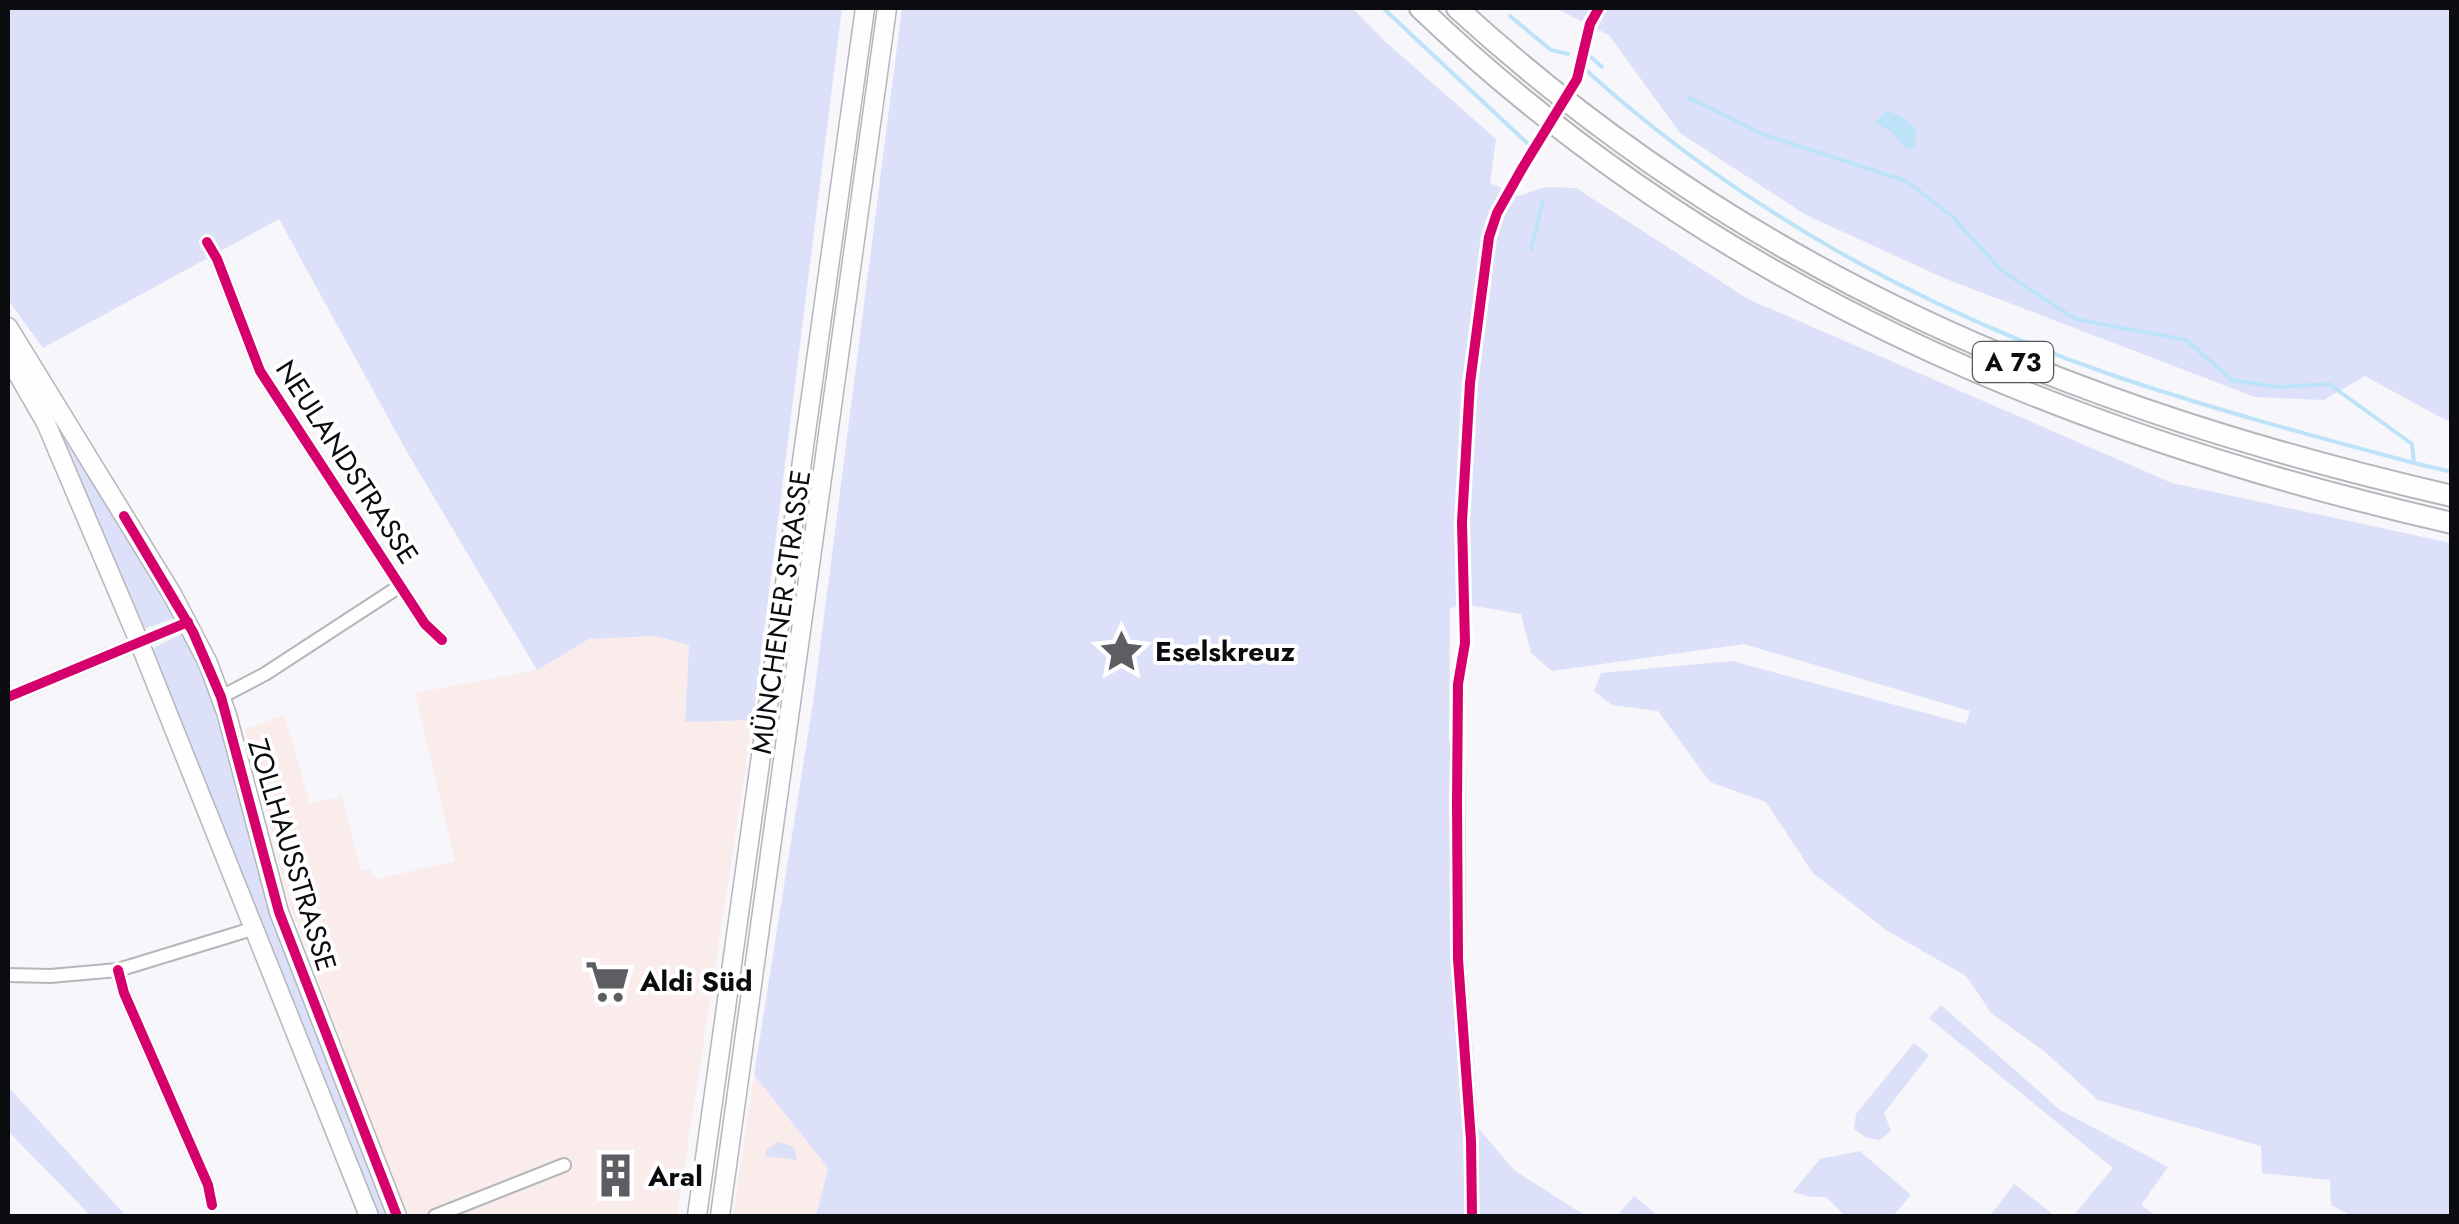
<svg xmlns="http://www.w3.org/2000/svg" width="2459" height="1224" viewBox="0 0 2459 1224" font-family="Jost,sans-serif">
	<rect width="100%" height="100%" fill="#f6f6fb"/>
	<!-- commercial -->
	<g fill="#fbecec">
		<path d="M655 636 689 645 685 721 753 720 677 1216H407L289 903 245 729 284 715 310 803 342 796 361 871 370 869 372 876 377 879 455 861 415 693 537 670 589 639Z"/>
		<path d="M754 1075 828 1168 816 1216H733Z"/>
	</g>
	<!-- green -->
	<g fill="#dce0f9">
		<path d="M8 8H842L753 720 685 722 689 645 655 636 589 639 537 670 407 452 279 219 43 348 8 300Z"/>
		<path d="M902 8H1352L1388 44 1496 139 1490 183 1519 196 1545 187 1576 188 1748 299 2172 483 2451 543V1216H2352L2331 1205 2330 1180 2262 1173 2261 1146 2098 1100 2044 1051 1992 1014 1966 976 1886 930 1813 873 1766 802 1710 782 1658 711 1612 705 1594 691 1601 673 1732 661 1966 724 1970 711 1744 644 1552 671 1531 653 1521 614 1469 605 1450 608 1449 751 1462 1109 1514 1170 1586 1216H816L828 1168 754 1075 813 703Z"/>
		<path d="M1555 8H2451V423L2365 376 2324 400 2255 397 1946 279 1806 215 1680 133 1609 35Z"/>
		<path d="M52 415 177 617 144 629Z"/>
		<path d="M184 633 205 659 268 878 393 1216H374L149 650Z"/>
		<path d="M1941 1005 2060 1110 2168 1167 2141 1205 2156 1216H2073L2113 1168 1929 1018Z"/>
		<path d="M1914 1043 1929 1055 1884 1113 1891 1131 1880 1140 1867 1138 1854 1129 1856 1114Z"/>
		<path d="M11 1090 126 1216H91L8 1131V1091Z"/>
		<path d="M778 1142 794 1147 797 1160 765 1156 767 1149Z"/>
		<path d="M1860 1151 1911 1195 1893 1216H1845L1826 1197H1811L1793 1192 1820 1159Z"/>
		<path d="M2014 1184 2055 1216H1990Z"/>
		<path d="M1634 1196 1658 1216H1617Z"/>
	</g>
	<!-- water -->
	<path fill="#bde3f8" d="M1886 111 1901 116 1916 129 1915 148 1906 149 1892 132 1875 123Z"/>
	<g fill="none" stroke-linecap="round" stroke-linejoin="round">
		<!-- stream -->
		<g stroke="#bde3f8" stroke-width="4">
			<path d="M1383 8 1527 143"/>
			<path d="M1510 16 1551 50 1568 54"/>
			<path d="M1591 57 1602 67"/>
			<path d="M1587 71C1736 206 1919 308 2109 374 2209 408 2312 436 2414 463"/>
			<path d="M1689 98 1765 135 1906 181 1952 216 2001 270 2075 319 2186 340 2232 380 2278 387 2329 384 2412 444 2414 463 2452 472"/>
			<path d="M1531 249 1543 201"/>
		</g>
		<defs>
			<g id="minor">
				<path d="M207 242 217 259 260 371 425 624 442 640"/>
				<path d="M8 697 188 622"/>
				<path d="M221 697 265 674 400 586"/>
				<path d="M1457 745 1458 959 1471 1140 1472 1216"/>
				<path d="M118 970 124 993 208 1185 212 1205"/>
				<path d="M8 975 50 976 118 970 252 929"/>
				<path d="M435 1216 564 1165"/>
			</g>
			<g id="major">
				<path d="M8 327 172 594 208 663 227 715 279 912 397 1216"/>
				<path d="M8 357 46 423 140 644 369 1216"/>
				<path d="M697 1216 865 8"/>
				<path d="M720 1216 887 8"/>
			</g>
			<g id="highway">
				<path d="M1420 8C1712 287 2063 434 2452 523"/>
				<path d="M1457 8C1749 275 2071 408 2452 496"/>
			</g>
		</defs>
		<!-- minor casing -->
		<use href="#minor" stroke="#b5b6ba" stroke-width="16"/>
		<!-- major casing -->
		<use href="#major" stroke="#b5b6ba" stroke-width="21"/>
		<!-- highway casing -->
		<use href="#highway" stroke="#b5b6ba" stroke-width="24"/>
		<!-- minor -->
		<use href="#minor" stroke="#fefefe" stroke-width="12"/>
		<!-- major -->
		<use href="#major" stroke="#fefefe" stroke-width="18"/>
		<!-- highway -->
		<use href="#highway" stroke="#fefefe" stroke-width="20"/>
		<defs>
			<g id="cycleway">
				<path d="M207 242 217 259 260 371 425 624 442 640"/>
				<path d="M124 516 193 632 221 697 279 912 397 1216"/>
				<path d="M8 697 188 622"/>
				<path d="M118 970 124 993 208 1185 212 1205"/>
				<path d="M1472 1216 1471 1140 1458 959 1457 803 1458 684 1465 643 1462 522 1470 383 1489 237 1497 213 1523 167 1577 79 1590 24 1599 8"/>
			</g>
		</defs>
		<!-- cycleway casing -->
		<use href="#cycleway" stroke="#fff" stroke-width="16"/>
		<!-- cycleway -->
		<use href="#cycleway" stroke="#d6006c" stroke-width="10"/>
	</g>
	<!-- icons -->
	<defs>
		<symbol id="sight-bare" viewBox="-9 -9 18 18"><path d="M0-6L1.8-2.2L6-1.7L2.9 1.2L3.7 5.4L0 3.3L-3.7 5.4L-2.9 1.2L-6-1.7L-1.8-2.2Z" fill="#5d5e62" stroke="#fff" stroke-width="2.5" paint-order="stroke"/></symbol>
		<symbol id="supermarket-bare" viewBox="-9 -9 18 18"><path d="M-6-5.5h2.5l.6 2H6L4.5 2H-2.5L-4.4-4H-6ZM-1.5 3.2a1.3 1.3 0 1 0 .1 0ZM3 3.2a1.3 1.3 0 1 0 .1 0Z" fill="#5d5e62" stroke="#fff" stroke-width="2.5" paint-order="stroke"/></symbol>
		<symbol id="building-bare" viewBox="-9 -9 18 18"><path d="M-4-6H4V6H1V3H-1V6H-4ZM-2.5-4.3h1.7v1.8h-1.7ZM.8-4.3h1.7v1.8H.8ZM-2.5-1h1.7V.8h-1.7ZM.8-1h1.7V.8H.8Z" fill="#5d5e62" stroke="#fff" stroke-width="2.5" paint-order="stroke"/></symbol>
	</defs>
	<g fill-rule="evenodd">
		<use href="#sight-bare" x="1090" y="620" width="63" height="63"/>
		<use href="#supermarket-bare" x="576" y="950" width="63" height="63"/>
		<use href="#building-bare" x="584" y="1144" width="63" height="63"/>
	</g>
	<g text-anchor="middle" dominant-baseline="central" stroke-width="8" stroke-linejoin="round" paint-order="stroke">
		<!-- shield labels -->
		<rect fill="#fff" stroke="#545557" stroke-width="2.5" x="1973" y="342" width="80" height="40" rx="8"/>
		<g font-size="25" font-weight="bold" fill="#0b0c0f">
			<text x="2013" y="362">A 73</text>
		</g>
		<!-- street labels -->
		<g font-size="28" fill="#0b0c0f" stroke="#fff">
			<text transform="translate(347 462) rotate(57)">NEULANDSTRASSE</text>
			<text transform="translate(781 612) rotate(-82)">MÜNCHENER STRASSE</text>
			<text transform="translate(292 855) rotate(73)">ZOLLHAUSSTRASSE</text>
		</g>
		<!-- poi labels -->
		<g font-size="28" font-weight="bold" fill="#0b0c0f" stroke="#fff" text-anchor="start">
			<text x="1155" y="651">Eselskreuz</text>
			<text x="640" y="981">Aldi Süd</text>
			<text x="648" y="1176">Aral</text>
		</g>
	</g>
	<!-- border -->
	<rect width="2459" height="1224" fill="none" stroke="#0b0c0f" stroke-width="20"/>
</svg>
